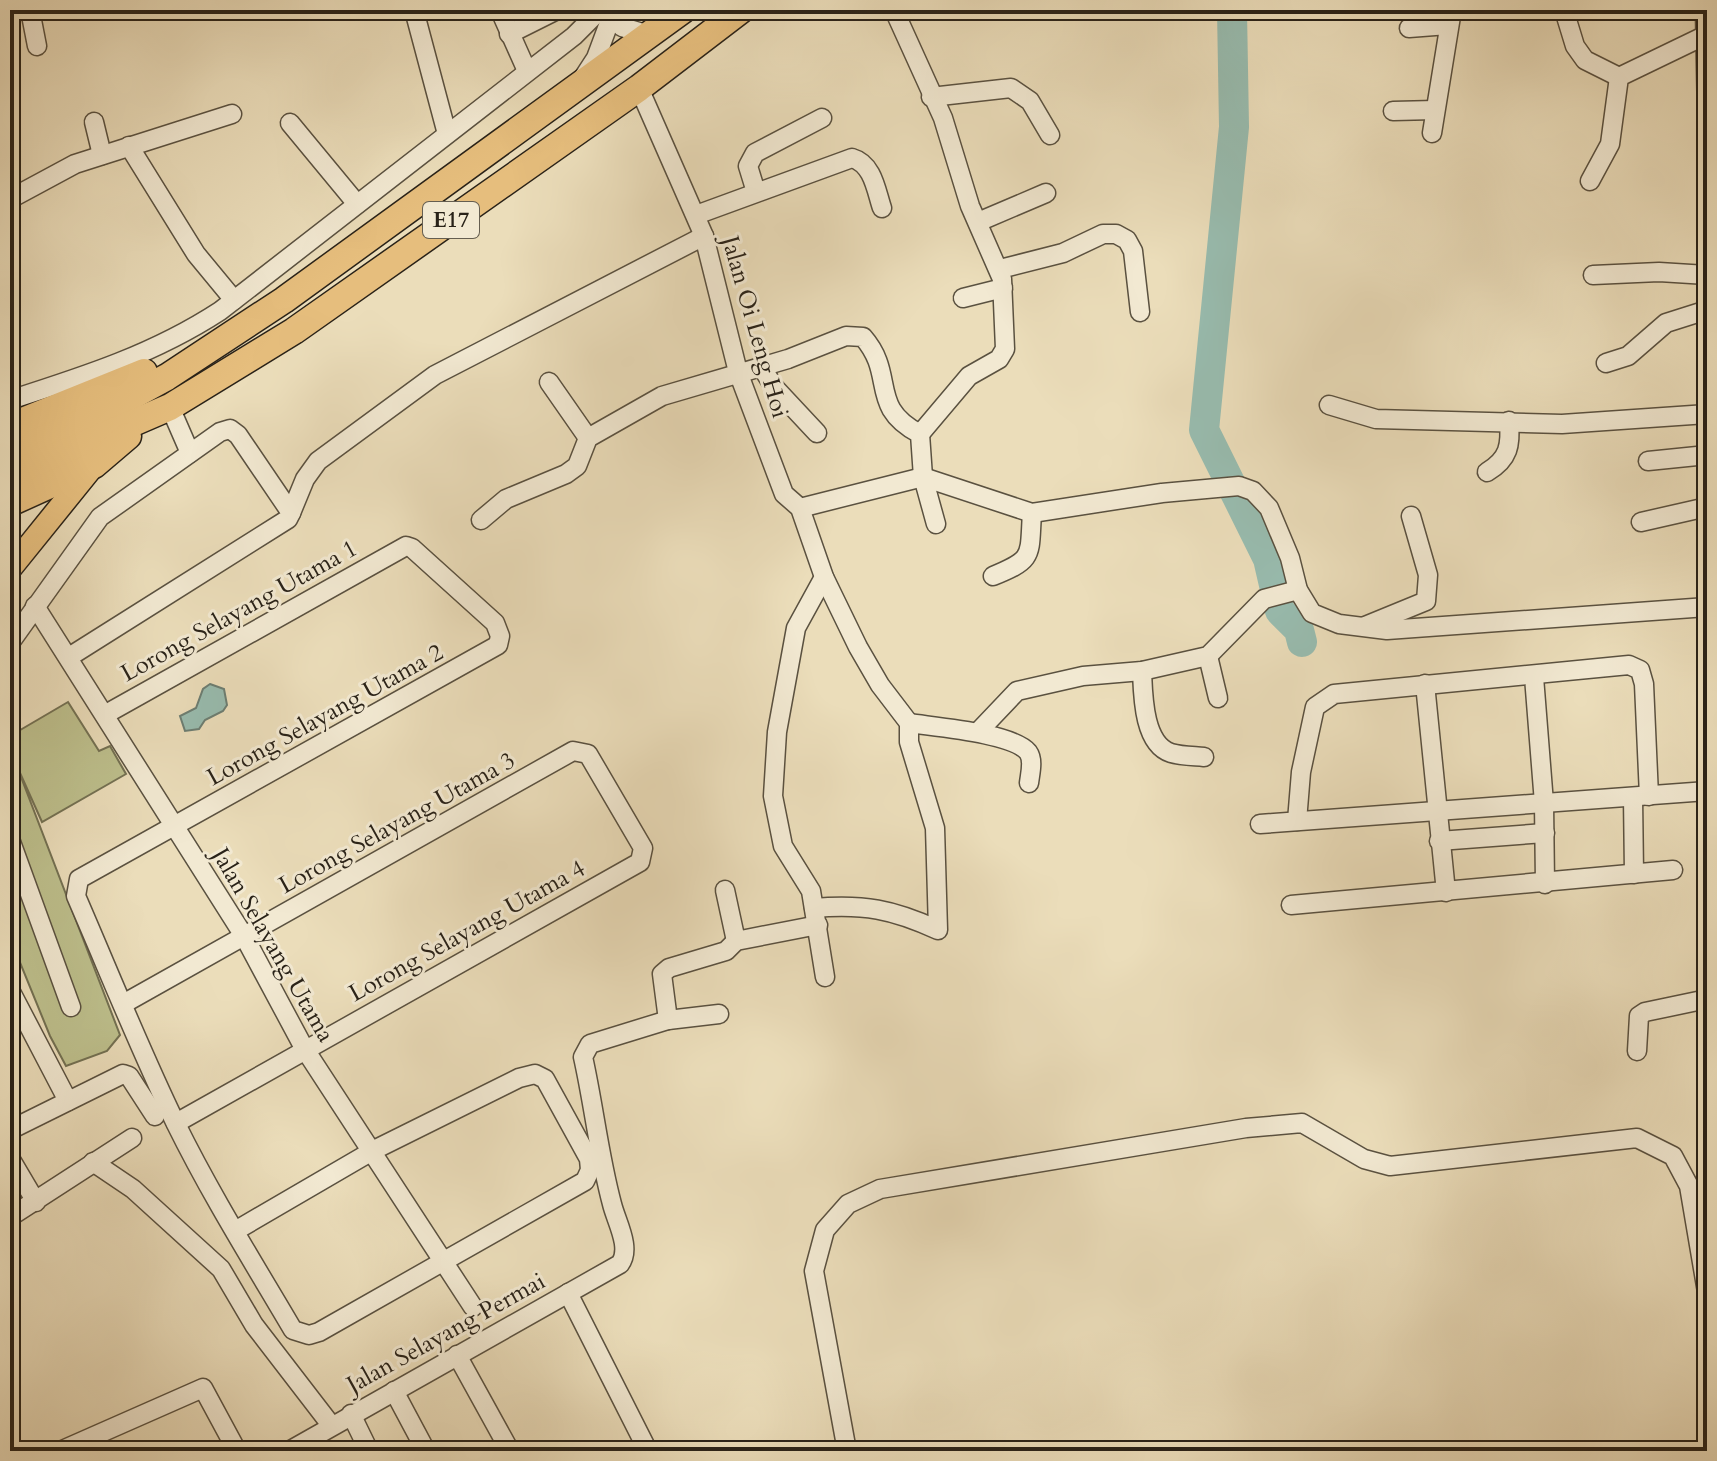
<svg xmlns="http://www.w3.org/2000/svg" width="1717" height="1461" viewBox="0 0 1717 1461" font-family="Cardo,serif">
	<rect width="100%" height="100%" fill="#ebddba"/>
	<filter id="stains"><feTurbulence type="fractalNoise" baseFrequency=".0025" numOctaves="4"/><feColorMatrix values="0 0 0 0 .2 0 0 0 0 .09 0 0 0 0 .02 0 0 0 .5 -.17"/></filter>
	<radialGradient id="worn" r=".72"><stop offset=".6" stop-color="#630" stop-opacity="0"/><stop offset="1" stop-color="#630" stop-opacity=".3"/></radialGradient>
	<!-- green -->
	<path fill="#bdbf8c" stroke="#737052" stroke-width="2" d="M68 702 99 751 110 746 126 774 42 822 16 764 120 1035 107 1051 66 1066 50 1036 10 938V736Z"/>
	<!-- water -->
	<path fill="#98bcaf" stroke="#6c7e73" stroke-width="2" d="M210 684 224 689 227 705 223 711 205 720 199 729 185 731 180 716 196 708 203 689Z"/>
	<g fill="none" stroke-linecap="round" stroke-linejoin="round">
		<!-- river -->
		<path stroke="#98bcaf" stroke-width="30" d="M1232 10 1234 127 1204 430 1268 559 1280 611 1299 630 1302 642"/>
		<defs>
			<g id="minor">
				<path d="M30 10 37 46"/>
				<path d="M414 10 447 134"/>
				<path d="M611 10 622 27 649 35"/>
				<path d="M894 10 943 118 970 206 1002 279 1005 349 999 359 969 376 920 434"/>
				<path d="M1564 10 1575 46 1585 60 1619 77"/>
				<path d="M1705 10 1707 119"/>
				<path d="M502 15 527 71"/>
				<path d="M1409 28 1448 25"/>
				<path d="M509 34 557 10"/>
				<path d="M583 78 596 58 612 15"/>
				<path d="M639 88 704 236 738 372 784 494 800 508 824 577 858 647 880 685 909 723V742L935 828 938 930C892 909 864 904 814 908"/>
				<path d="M931 97 1011 88 1030 101 1050 135"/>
				<path d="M1393 111 1435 110"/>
				<path d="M94 122 102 155"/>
				<path d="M290 123 357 204"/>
				<path d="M1432 133 1452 10"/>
				<path d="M129 146 196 254 234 300"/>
				<path d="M1590 181 1610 144 1619 77 1706 35"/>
				<path d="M756 192 748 166 755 153 822 118"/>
				<path d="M10 199 75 164 232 114"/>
				<path d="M696 215 852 158C873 164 876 190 882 208"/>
				<path d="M978 222 1046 193"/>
				<path d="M1000 269 1063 253 1103 234H1116L1127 240 1133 251 1140 312"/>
				<path d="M1593 275 1659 272 1707 275"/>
				<path d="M963 298 1003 288"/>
				<path d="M1606 363 1628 356 1666 323 1707 310"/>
				<path d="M761 366 774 387 817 433"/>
				<path d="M549 382 588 438"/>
				<path d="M10 400C85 376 154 354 220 311L574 36 600 10"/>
				<path d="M1329 405 1376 419 1562 424 1707 414"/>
				<path d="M170 407 190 453"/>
				<path d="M1648 461 1707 455"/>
				<path d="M1487 472C1509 459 1511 445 1509 421"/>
				<path d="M800 508 923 477 1032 513 1162 493 1239 486 1253 491 1269 508 1290 558 1298 590 1312 613 1339 624 1387 630 1707 607"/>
				<path d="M291 513 305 479 318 461 435 375 704 236"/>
				<path d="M481 520 506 499 566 474 577 466 588 438 662 396 788 359 846 336 863 337C897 376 867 406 920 434L923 477 936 524"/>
				<path d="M1641 522 1707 507"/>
				<path d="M993 576C1035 559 1029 556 1032 513"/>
				<path d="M824 577 796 628 777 732 773 796 783 846 811 891 825 977"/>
				<path d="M35 606 244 936 304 1048 473 1307"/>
				<path d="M1365 626 1426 601 1428 575 1411 516"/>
				<path d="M10 643 100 517 220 432 230 429 238 435 291 513 288 519 69 657"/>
				<path d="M1208 656 1218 698"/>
				<path d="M1142 671C1143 694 1143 744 1171 753 1181 756 1194 756 1204 757"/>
				<path d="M1534 677 1544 803 1545 884"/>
				<path d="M1425 684 1446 892"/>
				<path d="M106 714 406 546 412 548 495 623 500 636 498 645 79 879 76 896C109 972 140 1050 176 1124 211 1195 253 1262 293 1330L309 1335 319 1332 585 1181 590 1170 589 1159 545 1079 535 1074 519 1078 374 1150 235 1231"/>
				<path d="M909 723C935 727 1012 733 1028 752 1034 760 1030 774 1029 783"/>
				<path d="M978 732 1017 691 1083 676 1142 671 1208 656 1264 599 1298 590"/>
				<path d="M1633 797 1634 874"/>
				<path d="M1297 821 1301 772 1315 707 1334 694 1629 665 1640 670 1644 684 1649 796"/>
				<path d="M1260 824 1707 791"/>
				<path d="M10 839 71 1007"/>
				<path d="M1439 841 1545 833"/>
				<path d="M725 890 736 941"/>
				<path d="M1291 905 1673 870"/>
				<path d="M10 990 68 1101"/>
				<path d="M123 1004 573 751 588 754 643 848 640 862 176 1123"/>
				<path d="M668 1020 662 974 669 968 726 951 736 941 818 925"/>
				<path d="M1637 1051 1639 1016 1645 1012 1707 999"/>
				<path d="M10 1130 123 1074 129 1076 155 1116"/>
				<path d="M10 1158 36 1202"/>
				<path d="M93 1162 133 1189 221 1269 254 1325 331 1425"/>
				<path d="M10 1217 132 1138"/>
				<path d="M568 1293 648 1451"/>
				<path d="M457 1355 510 1451"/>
				<path d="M394 1391 426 1451"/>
				<path d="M351 1414 369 1451"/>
				<path d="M60 1451 203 1388 237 1451"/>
				<path d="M289 1451 620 1264C632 1248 616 1221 612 1204 599 1156 594 1106 583 1057L590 1044 668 1020 719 1014"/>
				<path d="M847 1451 814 1271 825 1230 848 1204 880 1189 1246 1128 1302 1123 1364 1159 1390 1166 1637 1138 1673 1156 1689 1186 1707 1292"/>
			</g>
			<path id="major" d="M10 569 94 465"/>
			<g id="highway">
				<path d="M10 426 144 372"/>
				<path d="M10 453 92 418 167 377 284 300 683 10"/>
				<path d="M10 476 170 407 294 331 639 88 741 10"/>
				<path d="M10 503 94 465 128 436"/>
			</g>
		</defs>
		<!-- minor casing -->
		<use href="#minor" stroke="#5a5140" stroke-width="21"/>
		<!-- major casing -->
		<use href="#major" stroke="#292218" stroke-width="25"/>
		<!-- highway casing -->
		<use href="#highway" stroke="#292218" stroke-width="29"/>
		<!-- minor -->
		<use href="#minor" stroke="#f2e9d2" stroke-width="18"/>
		<!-- major -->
		<use href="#major" stroke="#e6be7d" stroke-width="22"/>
		<!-- highway -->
		<use href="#highway" stroke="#e6be7d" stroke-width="26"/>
	</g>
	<g text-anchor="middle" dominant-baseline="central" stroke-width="6" stroke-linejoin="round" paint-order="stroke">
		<!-- shield labels -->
		<rect fill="#f2e9d2" stroke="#655e50" stroke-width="2" x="423" y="202" width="56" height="36" rx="6"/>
		<g font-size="22" font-weight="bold" fill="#292218">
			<text x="451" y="220">E17</text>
		</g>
		<!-- street labels -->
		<g font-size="24" fill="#292218" stroke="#f2e9d2">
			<text transform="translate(755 327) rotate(74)">Jalan Oi Leng Hoi</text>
			<text transform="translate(239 611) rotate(-29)">Lorong Selayang Utama 1</text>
			<text transform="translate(325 715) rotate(-29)">Lorong Selayang Utama 2</text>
			<text transform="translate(397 823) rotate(-29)">Lorong Selayang Utama 3</text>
			<text transform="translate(467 931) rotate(-29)">Lorong Selayang Utama 4</text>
			<text transform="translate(273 945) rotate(60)">Jalan Selayang Utama</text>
			<text transform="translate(446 1333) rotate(-29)">Jalan Selayang Permai</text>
		</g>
	</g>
	<!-- margin -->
	<rect width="1717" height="1461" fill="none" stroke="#ebddba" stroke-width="40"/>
	<rect x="12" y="12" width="1693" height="1437" fill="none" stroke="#292218" stroke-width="4"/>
	<rect x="20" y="20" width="1677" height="1421" fill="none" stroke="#292218" stroke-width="2"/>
	<rect width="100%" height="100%" filter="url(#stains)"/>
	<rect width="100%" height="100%" fill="url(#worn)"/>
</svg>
